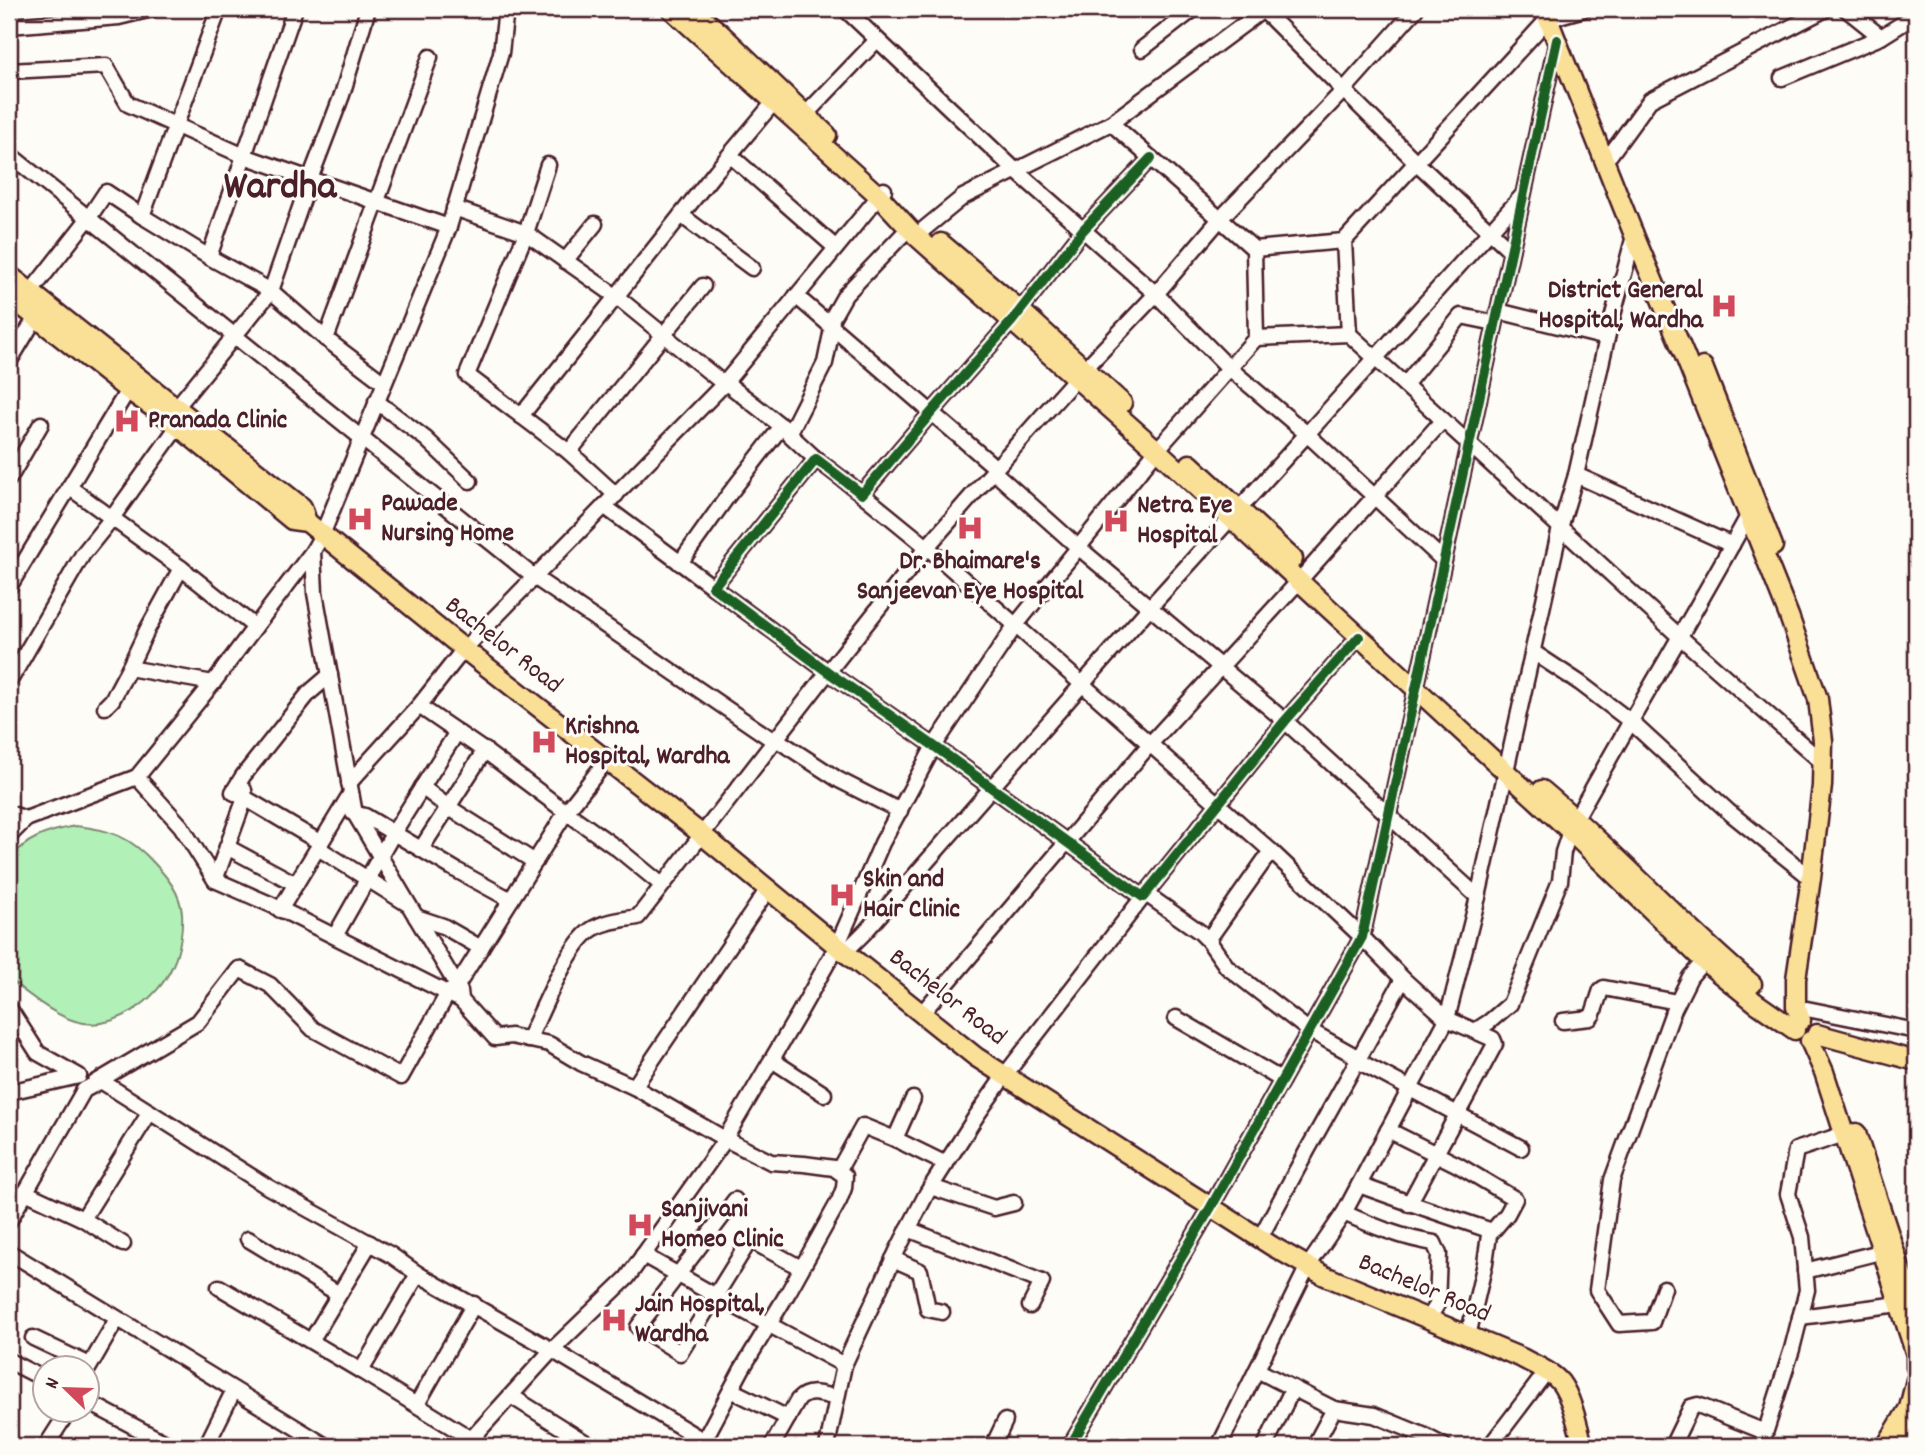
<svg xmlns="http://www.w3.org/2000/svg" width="1925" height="1455" viewBox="0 0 1925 1455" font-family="Dekko,sans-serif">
	<rect width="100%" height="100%" fill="#fdfcf7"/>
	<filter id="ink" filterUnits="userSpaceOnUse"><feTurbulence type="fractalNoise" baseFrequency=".0143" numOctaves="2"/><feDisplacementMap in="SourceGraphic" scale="14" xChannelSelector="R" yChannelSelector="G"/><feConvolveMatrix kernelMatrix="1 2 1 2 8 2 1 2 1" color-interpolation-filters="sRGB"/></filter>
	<g filter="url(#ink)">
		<!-- green -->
		<path fill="#b1f0b7" stroke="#7e8871" stroke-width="2" d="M75 826C109 829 131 837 154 863 167 877 180 892 182 913 183 929 180 950 173 965 158 1000 114 1033 75 1021 54 1015 25 993 9 978V861C24 838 49 831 75 826Z"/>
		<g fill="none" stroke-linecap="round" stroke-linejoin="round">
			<defs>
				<g id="minor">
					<path d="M219 9 142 216 209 257 295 9"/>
					<path d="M845 9 1016 171 1156 294 1228 367 1307 434 1521 197"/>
					<path d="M1846 9 1881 37"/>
					<path d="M9 26 119 17 152 9"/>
					<path d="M1142 49 1194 9"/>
					<path d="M9 71 106 66 128 104 244 156 449 227"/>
					<path d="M1782 78 1881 37 1916 15"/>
					<path d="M805 115 877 40"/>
					<path d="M1111 123 1263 10 1417 163 1511 251"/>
					<path d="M9 154 534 577 774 741"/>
					<path d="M730 155 836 248"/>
					<path d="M1610 155 1650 100 1826 9"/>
					<path d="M1151 158 1083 230 1012 321 931 413 862 494 816 459 713 587 828 672 934 746 1143 897 1285 721 1359 637"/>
					<path d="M548 165 526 233 467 375 569 452 616 495"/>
					<path d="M454 208 526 233 617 297 724 384"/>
					<path d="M681 215 752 268"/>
					<path d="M924 229 963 197 1111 123 1254 249 1344 241"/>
					<path d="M209 257 271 291 326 339"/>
					<path d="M565 261 595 224"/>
					<path d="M796 296 996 468"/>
					<path d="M26 298 88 219 106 192 142 216"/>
					<path d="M1498 311 1607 338"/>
					<path d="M1349 334 1344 241 1548 19 1584 9"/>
					<path d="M1256 338 1349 334 1680 637 1822 762"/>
					<path d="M9 362 36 317"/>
					<path d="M725 382 788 431"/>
					<path d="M384 383 326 339 430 57"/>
					<path d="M1405 385 1461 316 1495 323"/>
					<path d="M376 401 426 439 470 481"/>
					<path d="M171 414 271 291 310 179 342 95 368 9"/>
					<path d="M521 416 716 171 774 102"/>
					<path d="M569 452 703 286"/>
					<path d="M816 459 789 434 825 363 831 334 832 318 845 295 909 228"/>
					<path d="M993 471 1078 547 1285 721 1478 897"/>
					<path d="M1576 475 1732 545"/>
					<path d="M9 479 41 424"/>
					<path d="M69 487 181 568 255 627 313 551"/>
					<path d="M862 494 927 547 1271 851 1362 937 1403 979 1447 1019 1475 1031 1489 1022 1510 1004 1560 881 1563 852 1570 831"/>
					<path d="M604 506 713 587"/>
					<path d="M680 563 727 497 782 426"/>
					<path d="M181 568 147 630 129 668 213 683"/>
					<path d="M9 587 128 390"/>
					<path d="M1533 652 1580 683 1630 721 1729 812 1811 878"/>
					<path d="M330 675 309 693 243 776 233 792 245 798 215 880 272 905 461 1000 495 1038 511 1036 549 1044 581 1063 634 1087 768 889"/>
					<path d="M12 677 83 554 112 518 178 426"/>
					<path d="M105 707 112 700 129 668"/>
					<path d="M776 739 839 780 900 811"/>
					<path d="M137 777 181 826 215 880"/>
					<path d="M349 783 419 706"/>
					<path d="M422 787 448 807 535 862"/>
					<path d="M244 790 245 798 321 843"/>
					<path d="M9 813 26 819 137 777 213 683 255 627"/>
					<path d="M353 813 365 816 456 870 511 900"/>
					<path d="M1576 818C1632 717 1692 618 1748 516"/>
					<path d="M9 836 26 819"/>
					<path d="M227 847 296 884"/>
					<path d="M318 848 406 903"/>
					<path d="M421 849 485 750"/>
					<path d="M662 885 618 849 566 812 489 754 419 706 464 649 724 384 884 190"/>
					<path d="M1146 894 1200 932 1208 940 1227 967 1307 1029 1359 1058"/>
					<path d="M280 910 351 793"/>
					<path d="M416 917 443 926 481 948"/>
					<path d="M335 936 394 832 457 732"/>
					<path d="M1208 940 1271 851"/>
					<path d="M845 952 865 932 1150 607 1307 434 1444 561"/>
					<path d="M461 1000 460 991 355 814 315 593 313 551 322 535 449 227 501 53 506 9"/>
					<path d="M9 1008 38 1053 79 1076 9 1092"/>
					<path d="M1807 1009 1916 1031"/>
					<path d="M922 1013 1150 744 1299 581 1443 420"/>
					<path d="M1176 1018 1282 1080"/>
					<path d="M1563 1021 1590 1018 1593 1014 1601 990 1604 988 1677 1002"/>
					<path d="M528 1040C542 1012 567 947 591 930 604 921 622 920 638 917L828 672 927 547 996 468 1076 378 1156 294 1220 219 1343 91 1416 9"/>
					<path d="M772 1060 824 1094"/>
					<path d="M1358 1061 1521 1148"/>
					<path d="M95 1083 198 1022 239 969 270 985 313 1029 401 1077 448 993 457 986 566 812 607 760"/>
					<path d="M634 1087 725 1139 771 1162 804 1164 834 1168 845 1176 844 1188 839 1201 789 1291 742 1369 701 1446"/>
					<path d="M1388 1130 1458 1165 1515 1199 1507 1214 1489 1235 1485 1263 1468 1336"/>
					<path d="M895 1139 913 1099"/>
					<path d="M838 1171 863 1126 895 1139 946 1164"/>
					<path d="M1359 1185C1403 1201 1447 1216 1492 1231"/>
					<path d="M931 1187 994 1208 1014 1203"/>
					<path d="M25 1192 83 1219"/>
					<path d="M735 1200 638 1327 680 1353 750 1240 801 1268"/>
					<path d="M1409 1204 1495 1044 1493 1039 1475 1031"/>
					<path d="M1344 1213C1373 1226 1402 1238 1434 1243L1439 1254 1437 1305 1428 1319"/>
					<path d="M9 1221 84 1090 101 1081 268 1187 391 1255 418 1274 361 1371 483 1446"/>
					<path d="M908 1229 1042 1282 1030 1306"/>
					<path d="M1260 1238 1308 1149 1403 979"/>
					<path d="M248 1239 339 1294"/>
					<path d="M123 1244 83 1219 150 1112"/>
					<path d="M9 1252 326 1446"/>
					<path d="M643 1255 716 1296 844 1365"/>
					<path d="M893 1259 920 1271 928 1309 942 1312"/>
					<path d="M1805 1271 1892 1249"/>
					<path d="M418 1274 552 1350 704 1441"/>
					<path d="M219 1287 361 1371"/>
					<path d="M1664 1288 1652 1322 1619 1324 1597 1290 1612 1180 1674 1009 1690 977 1704 961"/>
					<path d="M1800 1317 1899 1304"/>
					<path d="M33 1338 90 1365"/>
					<path d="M311 1341 370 1243"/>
					<path d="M9 1361 46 1380"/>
					<path d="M88 1369 117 1319"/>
					<path d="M1257 1370 1334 1409 1374 1415 1423 1435 1444 1446"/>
					<path d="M731 1390 788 1418"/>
					<path d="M511 1396 591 1446"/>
					<path d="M88 1402 171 1446"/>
					<path d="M417 1404 474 1304"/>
					<path d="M46 1446 69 1410"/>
					<path d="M206 1446 234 1390"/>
					<path d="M465 1446 552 1350 627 1278 722 1144 798 1015 837 946 882 843 934 746 1015 626 1157 450 1256 338 1254 249"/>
					<path d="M772 1446 798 1400C809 1388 823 1395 837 1398"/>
					<path d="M827 1446 844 1365 898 1249 927 1193 977 1115 1005 1075 1143 897"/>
					<path d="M993 1446 1005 1421"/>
					<path d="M1070 1446 1211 1207 1362 937 1557 40"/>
					<path d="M1219 1446 1308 1266 1344 1213 1447 1019 1478 897 1560 528 1576 475 1607 338 1635 232"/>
					<path d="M1265 1446 1293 1388"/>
					<path d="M1314 1446 1334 1409"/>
					<path d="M1490 1446 1547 1371"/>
					<path d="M1672 1446 1691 1407 1698 1405 1765 1432"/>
					<path d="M1761 1446 1792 1349 1807 1290 1802 1237 1788 1194 1796 1150 1844 1134"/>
				</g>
				<g id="major">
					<path d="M671 9 879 196 916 236 1157 450 1569 830 1704 961 1756 1003 1795 1030"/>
					<path d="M691 9 719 32 827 135"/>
					<path d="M1544 9 1634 235 1684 354 1789 616 1818 699 1823 741 1822 786 1811 878 1796 979V1007L1801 1020"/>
					<path d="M941 243 1020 310 1122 403"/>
					<path d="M9 275 302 507 307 522"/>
					<path d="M9 296 128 390 168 418 292 520 307 522 464 649 695 829 837 946 976 1057 1272 1246 1325 1276 1522 1358C1534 1365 1551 1371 1560 1382 1572 1398 1578 1427 1583 1446"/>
					<path d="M1703 367 1773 546"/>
					<path d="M1190 464 1293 559"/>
					<path d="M1542 790C1615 851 1679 923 1752 984"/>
					<path d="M1817 1034 1916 1061"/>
					<path d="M1810 1041 1824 1072 1916 1355V1367"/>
					<path d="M1856 1133 1916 1317"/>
					<path d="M1886 1446 1909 1408 1916 1380"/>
					<path d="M1902 1446 1916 1422"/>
				</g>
			</defs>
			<!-- minor casing -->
			<use href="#minor" stroke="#4a1f2b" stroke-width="19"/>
			<!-- major casing -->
			<use href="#major" stroke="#4a1f2b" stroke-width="23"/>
			<!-- minor -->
			<use href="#minor" stroke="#fdfcf7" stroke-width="14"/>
			<!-- major -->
			<use href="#major" stroke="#fadf96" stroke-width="18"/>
			<defs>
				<g id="cycleway">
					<path d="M1151 158 1083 230 1012 321 931 413 862 494 816 459 713 587 828 672 934 746 1143 897 1285 721 1359 637"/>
					<path d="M1070 1446 1211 1207 1362 937 1557 40"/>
				</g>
			</defs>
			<!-- cycleway casing -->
			<use href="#cycleway" stroke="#fdfcf7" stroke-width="15"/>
			<!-- cycleway -->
			<use href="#cycleway" stroke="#1b5e20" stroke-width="10"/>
		</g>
	</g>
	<!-- icons -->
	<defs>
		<symbol id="hospital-bare" viewBox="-9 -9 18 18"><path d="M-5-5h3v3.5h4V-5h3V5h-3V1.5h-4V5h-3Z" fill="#d1495b" stroke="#fdfcf7" stroke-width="2.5" paint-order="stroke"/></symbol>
	</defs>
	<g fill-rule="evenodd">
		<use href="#hospital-bare" x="1705" y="287" width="38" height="38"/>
		<use href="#hospital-bare" x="108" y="402" width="38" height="38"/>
		<use href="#hospital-bare" x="341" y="500" width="38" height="38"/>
		<use href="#hospital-bare" x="1097" y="502" width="38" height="38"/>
		<use href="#hospital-bare" x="951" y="509" width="38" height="38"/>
		<use href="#hospital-bare" x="525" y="723" width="38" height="38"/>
		<use href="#hospital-bare" x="823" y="876" width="38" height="38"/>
		<use href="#hospital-bare" x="621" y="1206" width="38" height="38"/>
		<use href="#hospital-bare" x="595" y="1301" width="38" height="38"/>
	</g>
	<g text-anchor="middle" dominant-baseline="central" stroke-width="6" stroke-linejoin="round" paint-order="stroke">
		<!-- poi labels -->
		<g font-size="26" font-weight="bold" fill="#4a1f2b" stroke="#fdfcf7" text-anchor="start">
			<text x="1703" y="291" text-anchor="end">District General<tspan x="1703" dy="30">Hospital, Wardha</tspan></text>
			<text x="148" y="421">Pranada Clinic</text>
			<text x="381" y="504">Pawade<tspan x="381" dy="30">Nursing Home</tspan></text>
			<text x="1137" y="506">Netra Eye<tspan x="1137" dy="30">Hospital</tspan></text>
			<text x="970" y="562" text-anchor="middle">Dr. Bhaimare's<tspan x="970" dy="30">Sanjeevan Eye Hospital</tspan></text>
			<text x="565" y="727">Krishna<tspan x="565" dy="30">Hospital, Wardha</tspan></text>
			<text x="863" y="880">Skin and<tspan x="863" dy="30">Hair Clinic</tspan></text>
			<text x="661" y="1210">Sanjivani<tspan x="661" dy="30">Homeo Clinic</tspan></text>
			<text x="635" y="1305">Jain Hospital,<tspan x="635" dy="30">Wardha</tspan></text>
		</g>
		<!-- street labels -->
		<g font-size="26" fill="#4a1f2b" stroke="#fdfcf7">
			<text transform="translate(503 646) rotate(38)">Bachelor Road</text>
			<text transform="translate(947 998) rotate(38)">Bachelor Road</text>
			<text transform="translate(1424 1289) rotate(23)">Bachelor Road</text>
		</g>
		<!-- town labels -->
		<g font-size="40" font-weight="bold" fill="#4a1f2b" stroke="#fdfcf7">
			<text x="280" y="189">Wardha</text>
		</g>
	</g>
	<!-- margin -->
	<rect width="1925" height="1455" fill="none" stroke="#fdfcf7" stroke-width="35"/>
	<rect x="18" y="18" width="1890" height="1420" fill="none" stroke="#4a1f2b" stroke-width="2.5" filter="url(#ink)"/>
	<!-- north arrow -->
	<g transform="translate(66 1389) rotate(293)"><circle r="33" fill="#fdfcf7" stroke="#b5a4a5" stroke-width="2"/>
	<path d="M0-5L12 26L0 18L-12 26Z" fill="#d1495b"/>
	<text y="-10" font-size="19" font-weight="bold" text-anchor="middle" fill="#4a1f2b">N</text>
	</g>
</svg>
